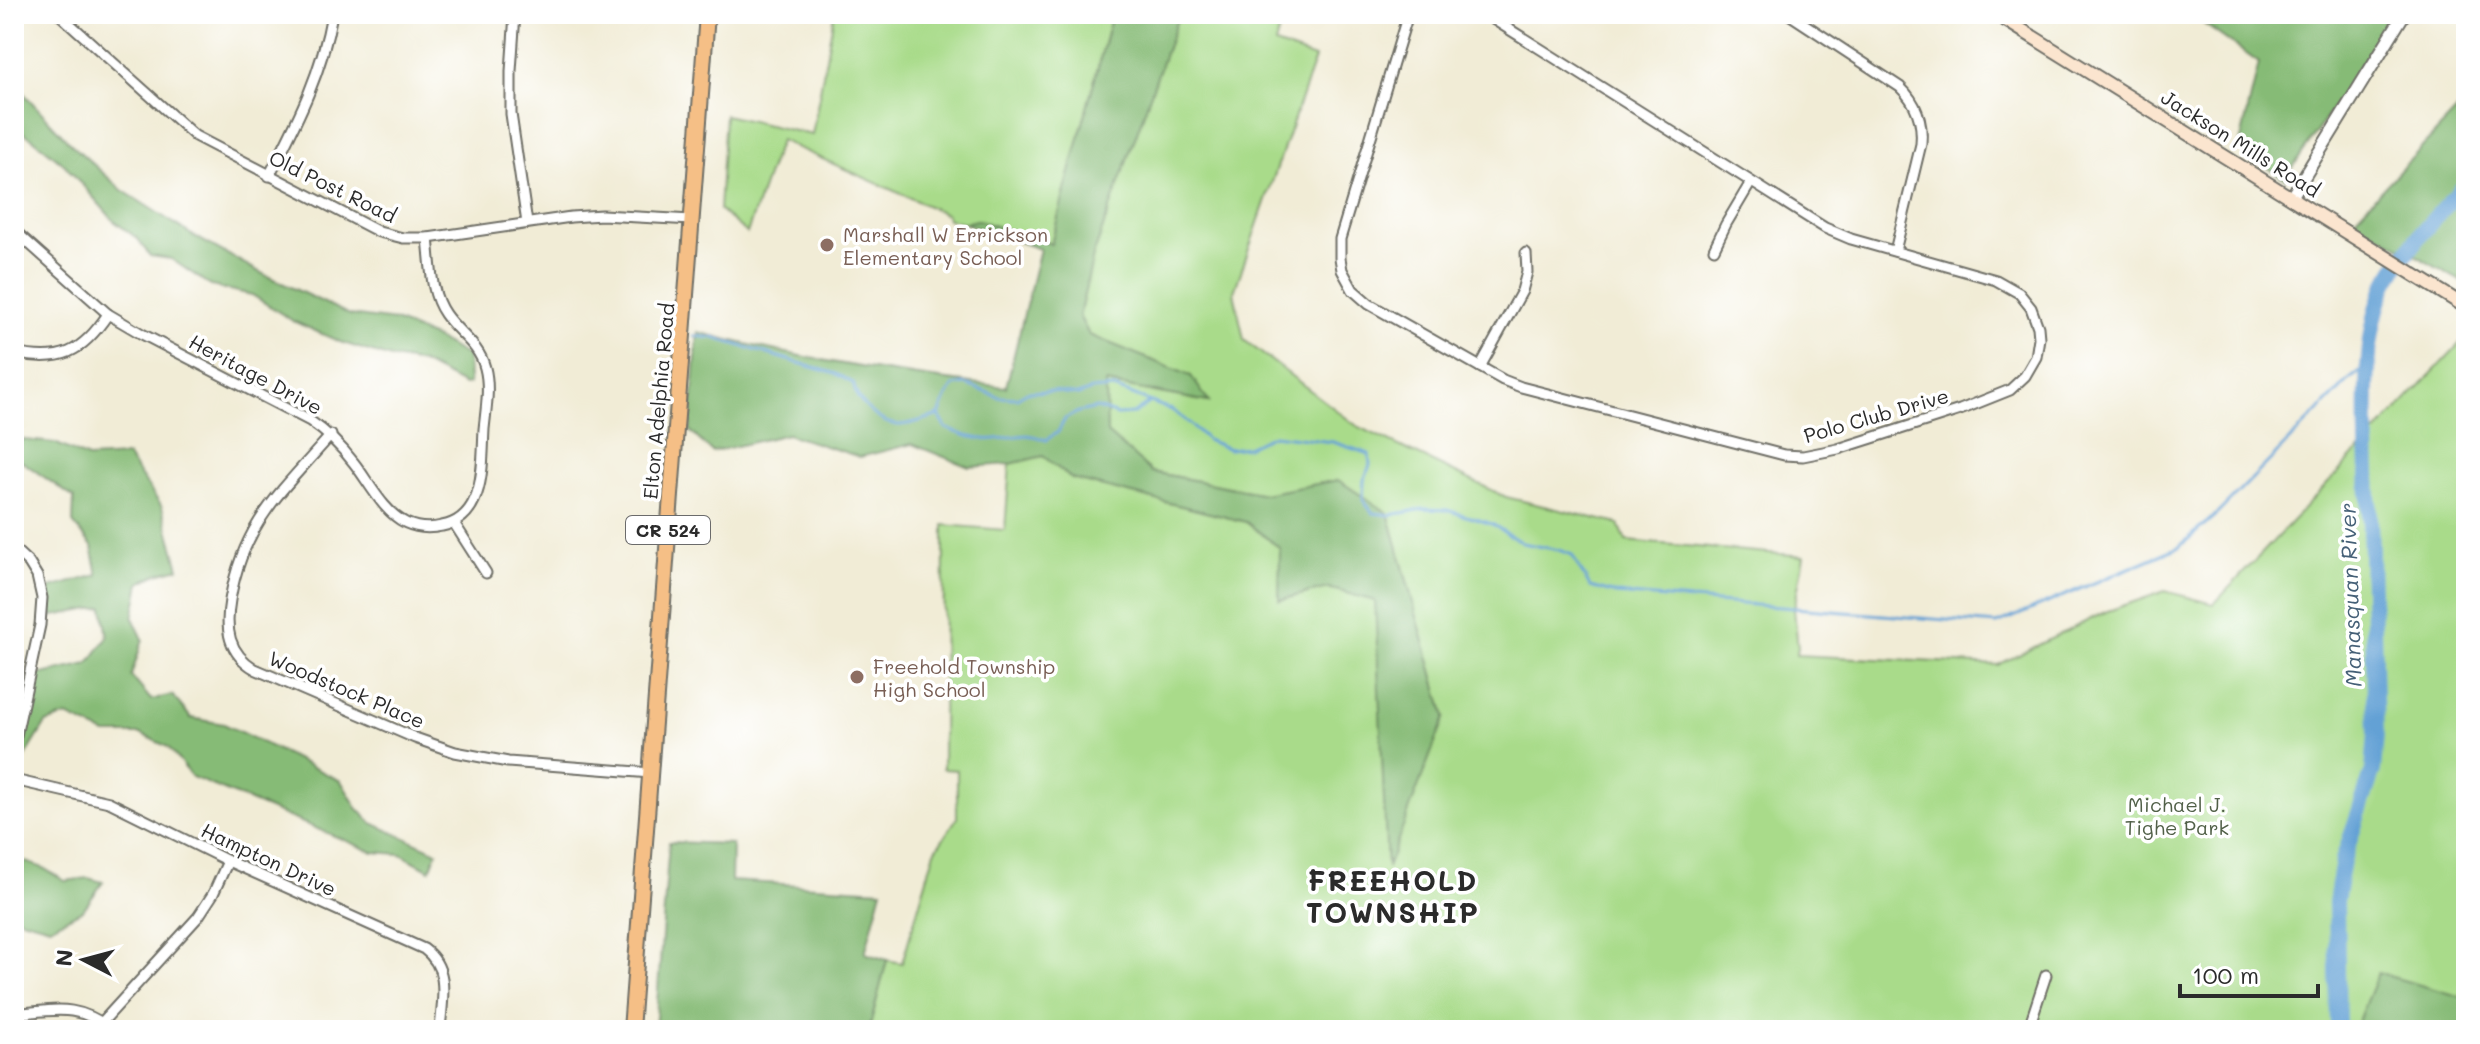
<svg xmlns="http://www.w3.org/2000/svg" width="2480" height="1044" viewBox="0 0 2480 1044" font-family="Mali,sans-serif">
	<rect width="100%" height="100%" fill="#fff"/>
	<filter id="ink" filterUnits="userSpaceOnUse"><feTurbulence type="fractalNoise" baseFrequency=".0125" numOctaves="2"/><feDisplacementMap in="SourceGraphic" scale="16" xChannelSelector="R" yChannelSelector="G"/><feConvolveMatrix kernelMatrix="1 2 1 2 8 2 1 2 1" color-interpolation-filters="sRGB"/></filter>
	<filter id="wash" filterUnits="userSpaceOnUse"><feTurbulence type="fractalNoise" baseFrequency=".006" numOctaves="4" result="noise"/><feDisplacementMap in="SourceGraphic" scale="32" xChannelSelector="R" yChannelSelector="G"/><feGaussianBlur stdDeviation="1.8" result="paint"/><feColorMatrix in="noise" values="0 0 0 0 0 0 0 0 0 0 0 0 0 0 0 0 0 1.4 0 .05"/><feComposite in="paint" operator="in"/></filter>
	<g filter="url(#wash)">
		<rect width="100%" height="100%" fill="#f1ecd6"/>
		<!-- green -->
		<g fill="#a9db8a" stroke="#6a835a" stroke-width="2">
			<path d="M834 14H1112L1051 244 977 220 964 223 948 219 946 214 780 140 747 233 719 210 725 115 812 135Z"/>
			<path d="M1179 14H1283L1275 44 1315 58 1234 292 1244 340 1357 426 1506 497 1619 524 1626 541 1804 556 1794 609 1798 648 1796 655 1998 665 2105 612 2165 591 2214 604 2466 337V999L2354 1030H869L887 960 902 963 935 851 957 818V770L943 769 944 525 1005 530 1010 464 1043 456 1072 479 1246 522 1280 548V600L1328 588 1376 601 1387 865 1445 717 1388 513 1338 480 1264 494 1152 472 1106 434V383L1208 402 1191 376 1089 335 1079 316 1093 256Z"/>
		</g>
		<!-- forest -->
		<g fill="#86bb76" stroke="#587350" stroke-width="2">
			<path d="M1112 14H1179L1093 256 1079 316 1089 335 1191 376 1209 402 1106 383 1107 433 1152 472 1264 494 1338 480 1388 513 1445 717 1387 868 1375 601 1328 588 1279 600 1280 548 1246 522 1072 479 1043 456 1010 464 969 467 912 444 860 457 787 434 712 452 690 431 698 332C799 359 903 376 1006 387L1040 249 964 223 977 220 1051 244Z"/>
			<path d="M2258 14H2386L2383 32 2285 179 2239 148 2259 63 2204 24Z"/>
			<path d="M14 83 71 144 122 190 192 235 265 275 350 315 395 321 433 337 468 356 469 384 464 385 422 363 391 358 340 342 293 321 252 295 211 286 171 259 150 256 138 239 114 221 65 165 32 138 14 127Z"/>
			<path d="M2466 101V284L2353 220Z"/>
			<path d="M14 439 55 443 88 458 127 456 162 507 179 568 157 574 140 583 133 618 143 639 131 676 151 700 172 695 191 718 224 724 341 781 357 808 372 823 437 852 430 870 401 854 373 852 192 777 168 747 141 734H106L67 716 46 723 18 769 37 675 88 664 108 637 103 607 47 617 50 588 98 575 92 546 73 523 74 498 14 456Z"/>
			<path d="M669 842 732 844 731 881 882 890 865 953 887 960 869 1030H655Z"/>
			<path d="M14 858 43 868 65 881 88 878 103 882 83 910 50 927 14 917Z"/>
			<path d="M2378 973 2466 998V1030L2416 1028 2354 1030Z"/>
		</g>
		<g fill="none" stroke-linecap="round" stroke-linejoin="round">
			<!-- stream -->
			<g stroke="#64a1d5" stroke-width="3">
				<path d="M694 336 714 338 836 374 853 383C857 398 858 399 869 410 893 434 909 424 939 415"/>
				<path d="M1149 403 1133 414 1117 415 1097 408 1078 412 1065 419 1058 432 1046 440C1023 431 1019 437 996 439 978 441 962 435 946 428L939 415 947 396 954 386 965 384 999 397 1017 398 1027 392 1053 391 1078 395 1091 390 1114 388 1172 410 1190 424 1207 440 1229 449 1247 447 1273 435 1333 442 1369 454 1370 465 1364 480 1363 500 1373 513 1390 515 1424 509 1447 510 1492 524 1522 543 1559 550 1572 555 1590 587 1616 594 1997 624 2179 547 2219 512 2349 380 2368 365"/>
			</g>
			<!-- river -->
			<path stroke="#64a1d5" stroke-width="16" d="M2338 1030 2336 902 2343 860 2373 770 2376 734C2374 663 2372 592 2370 520 2368 456 2357 334 2389 279 2408 246 2439 212 2466 185"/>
		</g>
	</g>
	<g filter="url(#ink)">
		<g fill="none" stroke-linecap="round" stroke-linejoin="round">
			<defs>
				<g id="minor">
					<path d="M59 14 195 136 379 232 403 238H428L571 217 602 215 692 220"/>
					<path d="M515 14 511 71V114L527 223"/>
					<path d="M1408 14 1340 239V258L1342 270 1353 290 1369 304 1503 380 1521 387 1784 455 1803 456 1838 449 1960 410 2010 390 2025 376 2036 357 2039 338 2038 327 2031 308 2019 293 1996 280 1851 239 1825 228 1485 14"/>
					<path d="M1789 14 1900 87C1917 103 1923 122 1921 144L1895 251"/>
					<path d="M269 176C297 121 321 76 332 14"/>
					<path d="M14 230 108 314 142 334 310 421C328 433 341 446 354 463 369 482 383 512 406 523 417 528 429 529 442 526 486 518 482 463 484 429 486 409 490 387 485 368 479 344 458 333 445 314 430 293 431 263 428 238"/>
					<path d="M1714 249 1726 224 1751 182"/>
					<path d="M14 353C61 363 82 353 108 314"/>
					<path d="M1480 367 1522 291 1527 272 1526 253"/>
					<path d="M331 435C282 491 243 523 230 600 225 629 228 653 255 669L415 738 455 752 508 762 651 773"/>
					<path d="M454 523 486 573"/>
					<path d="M14 549 29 563 37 576 42 598 40 625 14 745"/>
					<path d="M14 780 109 802 228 861 424 949C451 969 442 1001 440 1030"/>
					<path d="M14 1014C57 1010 76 1003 113 1030"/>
					<path d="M95 1030 198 917 213 894 228 861"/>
					<path d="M2028 1030 2046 975"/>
				</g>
				<path id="tertiary" d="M2291 198 2404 14"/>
				<path id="secondary" d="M1996 14 2466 307"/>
				<path id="primary" d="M631 1030 707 14"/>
			</defs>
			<!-- minor casing -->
			<use href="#minor" stroke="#706f67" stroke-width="13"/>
			<!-- tertiary casing -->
			<use href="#tertiary" stroke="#706f67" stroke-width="15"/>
			<!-- secondary casing -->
			<use href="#secondary" stroke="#706f67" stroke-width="16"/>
			<!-- primary casing -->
			<use href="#primary" stroke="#706f67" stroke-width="18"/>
			<!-- minor -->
			<use href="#minor" stroke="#fff" stroke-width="9"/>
			<!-- tertiary -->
			<use href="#tertiary" stroke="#fff" stroke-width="11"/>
			<!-- secondary -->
			<use href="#secondary" stroke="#fbe5cf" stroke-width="12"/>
			<!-- primary -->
			<use href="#primary" stroke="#f5bf86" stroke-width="14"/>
		</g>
	</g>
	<!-- markers -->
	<g fill="#8d6e63" stroke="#fff" stroke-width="3">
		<circle cx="827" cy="245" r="8"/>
		<circle cx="857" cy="677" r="8"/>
	</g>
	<g text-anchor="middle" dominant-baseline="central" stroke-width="7" stroke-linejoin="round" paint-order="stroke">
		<!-- shield labels -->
		<rect fill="#fff" stroke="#6b6b6b" stroke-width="2" x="626" y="516" width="84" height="28" rx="6"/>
		<g font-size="18" font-weight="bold" fill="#2b2b2b">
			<text x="668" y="530">CR 524</text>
		</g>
		<!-- street labels -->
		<g font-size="20" fill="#2b2b2b" stroke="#fff">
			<text transform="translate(2241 143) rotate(32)">Jackson Mills Road</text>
			<text transform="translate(333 186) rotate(26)">Old Post Road</text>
			<text transform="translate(256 374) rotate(28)">Heritage Drive</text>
			<text transform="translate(658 401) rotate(-85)">Elton Adelphia Road</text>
			<text transform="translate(1876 415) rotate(-16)">Polo Club Drive</text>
			<text transform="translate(347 689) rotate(23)">Woodstock Place</text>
			<text transform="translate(269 859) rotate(25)">Hampton Drive</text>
		</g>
		<!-- education labels -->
		<g font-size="20" fill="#785e54" stroke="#fff" text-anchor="start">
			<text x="843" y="234">Marshall W Errickson<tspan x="843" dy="23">Elementary School</tspan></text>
			<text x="873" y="666">Freehold Township<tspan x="873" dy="23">High School</tspan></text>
		</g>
		<!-- park labels -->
		<g font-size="20" fill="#516048" stroke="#fff">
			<text x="2177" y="804">Michael J.<tspan x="2177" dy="23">Tighe Park</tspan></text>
		</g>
		<!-- water labels -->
		<g font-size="22" font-style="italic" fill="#456077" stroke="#fff">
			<text transform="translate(2350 595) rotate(-92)">Manasquan River</text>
		</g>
		<!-- district labels -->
		<g font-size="28" font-weight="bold" letter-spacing="2" fill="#2b2b2b" stroke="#fff">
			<text x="1393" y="880">FREEHOLD<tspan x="1393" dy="32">TOWNSHIP</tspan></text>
		</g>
	</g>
	<!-- margin -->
	<rect width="2480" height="1044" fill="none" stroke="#fff" stroke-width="48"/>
	<!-- north arrow -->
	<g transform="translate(84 960) rotate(276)" stroke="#ffffff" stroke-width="6" paint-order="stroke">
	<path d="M0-6L14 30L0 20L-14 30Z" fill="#2b2b2b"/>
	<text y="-12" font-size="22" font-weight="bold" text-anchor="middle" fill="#2b2b2b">N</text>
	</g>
	<!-- scale -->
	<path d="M2180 984v12h138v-12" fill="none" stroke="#2b2b2b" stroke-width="4"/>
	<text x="2192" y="984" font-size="24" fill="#2b2b2b" stroke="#ffffff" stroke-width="6" paint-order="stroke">100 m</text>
</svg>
